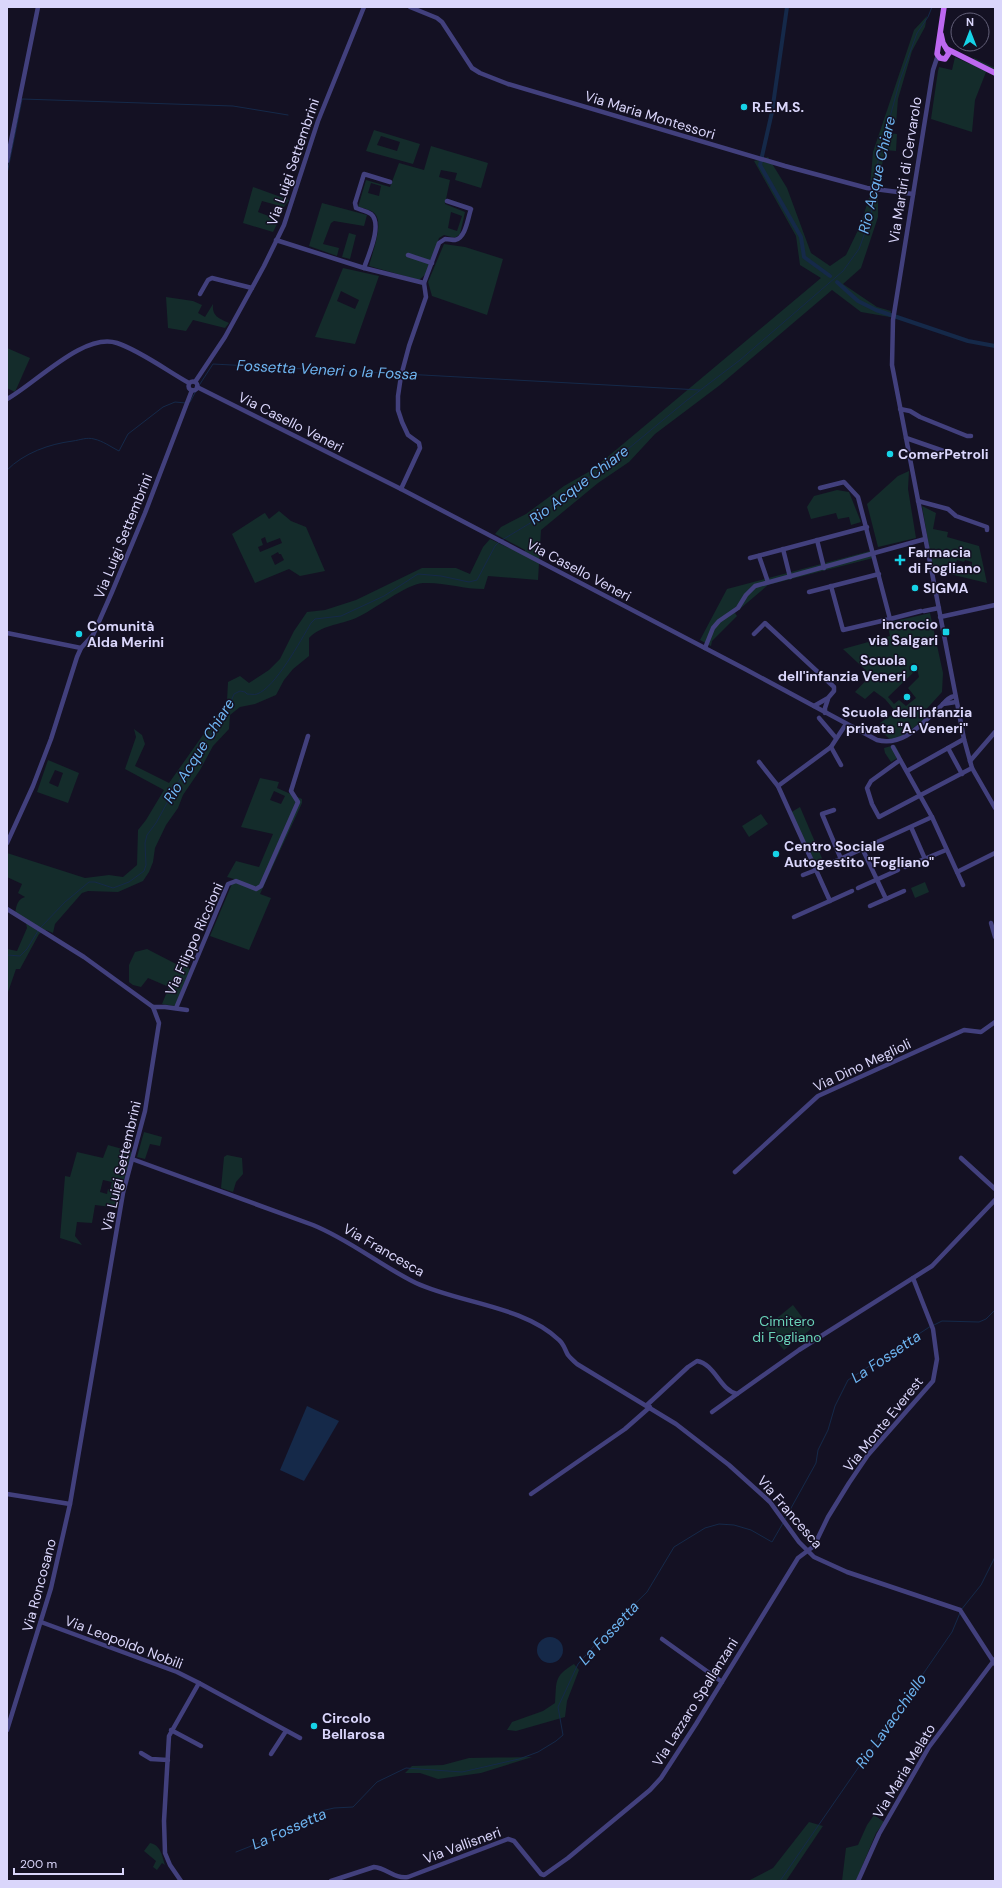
<svg xmlns="http://www.w3.org/2000/svg" width="1002" height="1888" viewBox="0 0 1002 1888" font-family="'DM Sans',sans-serif">
	<rect width="100%" height="100%" fill="#141123"/>
	<!-- green -->
	<g fill="#142c2b" fill-rule="evenodd">
		<path d="M927 16 925 27 912 51 898 99 896 124H891L889 133 897 134 896 151 885 150 881 170H878V217L861 268 843 284 877 307 891 311 890 317 861 312 832 290 720 385 655 434 629 462 598 483 541 530 538 580 488 576 484 589C463 589 444 582 423 583 406 584 374 610 356 618 340 625 321 625 309 638V656L293 669 284 680 276 695 255 704 240 707 230 715 229 729 213 746 200 770 183 795 178 808 166 825 155 848 153 862 149 872 143 881 118 892 88 891 82 893 55 924 53 933 46 930 39 934 20 969H16L7 995V949L17 951 27 928 26 923 15 916C16 908 16 900 25 897L18 893 22 884 7 877V853L85 878 109 875 123 877 137 865 138 830 146 820 164 790 125 769 136 737 134 729 142 735 145 744 135 766 169 783 227 701 228 682 240 676 249 683 269 670 280 659 294 631 307 612 325 610 356 600 422 568H456L470 574 483 547 490 539 524 555 525 550 495 534 501 527 526 514 564 486 592 470 821 278 800 265 796 236 754 161 768 157 787 188 811 253 830 266 846 255 860 226 869 198 873 152 914 30Z"/>
		<path d="M955 57 970 64 974 58 995 68V76L986 72 975 100 972 132 931 119 938 71 939 67 952 70Z"/>
		<path d="M374 130 420 144 413 164 366 151ZM381 136 400 142 397 151 377 145Z"/>
		<path d="M431 146 488 163 481 188 455 180 457 173 441 170 439 177 450 180 445 204 465 212 460 234 455 238 444 235 439 238 426 274 419 280 369 266C372 254 384 223 375 214 372 210 363 208 358 207L366 180 390 187 399 163 424 170ZM371 183 381 186 379 196 368 193ZM451 212 462 216 457 231 448 228Z"/>
		<path d="M253 187 289 200 284 207 262 201 258 212 279 220 273 232 243 223Z"/>
		<path d="M322 203 367 215 364 226 334 221 331 223 323 244 339 248 337 256 309 246Z"/>
		<path d="M349 233 356 235 350 259 342 257Z"/>
		<path d="M444 244 465 247 503 259 487 315 432 296 428 282Z"/>
		<path d="M343 268 379 276 355 344 315 337ZM341 291 359 300 355 309 337 301Z"/>
		<path d="M166 297 193 301 202 305 198 313 205 317 213 304C212 316 218 318 229 323L225 328 193 320 186 331 168 328Z"/>
		<path d="M7 348 30 358 15 392 7 388Z"/>
		<path d="M909 471 908 489 916 538 878 547 867 504 898 476Z"/>
		<path d="M837 490 849 492 861 522 851 525 849 517 838 519 836 513 811 519 807 507 814 496Z"/>
		<path d="M922 506 936 513 933 529 948 532 947 537 979 546 987 583 933 570ZM957 560 964 562 965 560 972 562V565L969 564 967 570 955 566Z"/>
		<path d="M279 511 291 521 306 527 325 571 300 576 289 569 255 583 232 534 263 514 265 513 269 519ZM265 537 267 543 280 538 282 543 260 552 258 547 263 545 261 539ZM278 552 279 554H281L284 560 275 565 271 556Z"/>
		<path d="M870 551 873 558 768 585 735 613 737 616 712 641 711 646 700 640 727 589Z"/>
		<path d="M930 613 943 673 942 692 921 715 924 719 902 737 891 740 884 734 887 730 880 723 896 712 885 699 874 691 865 699 855 692 871 675 843 649 890 636 887 623ZM917 669 919 677 908 688 916 698 906 706 899 700 894 704 888 697Z"/>
		<path d="M895 745 901 756 891 762 885 753 884 748Z"/>
		<path d="M48 760 79 773 68 803 37 792ZM55 770 63 773 58 787 49 783Z"/>
		<path d="M260 778 279 782 277 788 302 799V803L260 894 271 898 249 950 210 936 234 879 227 877 236 861 259 867 273 834 241 827ZM274 791 285 796 281 804 270 800Z"/>
		<path d="M800 807 824 863 815 866 790 813Z"/>
		<path d="M761 814 768 824 749 837 742 826Z"/>
		<path d="M925 882 929 892 915 898 911 888Z"/>
		<path d="M147 949 178 965 182 953 190 970 175 1006 162 1004 169 987 148 978 141 987 133 985 129 982V965L135 952Z"/>
		<path d="M144 1132 162 1137 160 1146 150 1144 145 1159 137 1157Z"/>
		<path d="M108 1145 133 1152 123 1182 119 1208 95 1205 92 1223 77 1222 75 1236 82 1245 60 1238 65 1176 70 1177 77 1152 103 1158ZM103 1180 112 1182 110 1190 108 1189 107 1194 100 1192Z"/>
		<path d="M227 1155 242 1158 243 1174 236 1182 233 1192 221 1188 224 1157Z"/>
		<path d="M793 1305 811 1329 784 1350 765 1328Z"/>
		<path d="M574 1664 579 1670 567 1701 565 1717 516 1731 507 1730 512 1722 543 1711 555 1703C557 1681 553 1677 574 1664Z"/>
		<path d="M532 1757 481 1773 438 1779 420 1773H405L412 1766 443 1765 469 1758Z"/>
		<path d="M874 1815 884 1822 876 1833 856 1881H842L846 1848 858 1845 867 1825Z"/>
		<path d="M809 1822 823 1826 786 1881H748L773 1868Z"/>
		<path d="M150 1843C161 1845 162 1856 165 1865L162 1863 157 1870 153 1867 156 1861 144 1851Z"/>
	</g>
	<!-- water -->
	<g fill="#152949">
		<path d="M307 1406 339 1421 304 1481 280 1470Z"/>
		<circle cx="550" cy="1650" r="13"/>
	</g>
	<g fill="none" stroke-linecap="round" stroke-linejoin="round">
		<!-- stream -->
		<g stroke="#152949" stroke-width="1">
			<path d="M7 174 22 99 233 106 288 115"/>
			<path d="M874 186 877 165 900 80 917 33 928 17 932 7"/>
			<path d="M404 374 700 390"/>
			<path d="M198 387 213 364 401 374"/>
			<path d="M190 402 197 389"/>
			<path d="M7 470C24 453 49 444 73 441 80 440 87 437 94 439 103 441 111 447 119 451L128 434 163 407 175 402 186 403"/>
			<path d="M502 540 542 516 562 495 611 463 686 401 740 360 843 271 859 249 871 216 874 192"/>
			<path d="M41 927 65 902 89 882H95L113 888 129 882 144 871 146 865 145 843 147 835 156 823 183 774 227 711 234 694 240 691 245 692 247 694C250 694 254 695 257 694 275 688 301 640 311 623L315 619 341 616 384 596 418 574 441 576 469 582 477 580 495 546 499 542"/>
			<path d="M7 955 20 956 27 949 38 931"/>
			<path d="M934 1325 942 1321 979 1322 986 1319 995 1310"/>
			<path d="M785 1519 816 1463 818 1450 828 1430 835 1406 848 1380 931 1326"/>
			<path d="M961 1610 981 1585 995 1557"/>
			<path d="M236 1852 274 1837 321 1811 334 1808 353 1807 377 1782 406 1768 462 1772 519 1759 538 1752 556 1741 563 1735 558 1707 578 1664 608 1630 647 1592 674 1547 705 1528 719 1524 734 1525 751 1530 772 1542 783 1523"/>
			<path d="M780 1881 952 1632 960 1613"/>
		</g>
		<!-- canal -->
		<g stroke="#152949" stroke-width="4">
			<path d="M787 7 772 112 760 165 801 237 804 257 830 276"/>
			<path d="M837 282 858 301 876 310 968 341 995 346"/>
		</g>
		<!-- minor -->
		<g stroke="#42407d" stroke-width="4.5">
			<path d="M410 7 437 18 442 22 472 68 480 73 508 84 785 166 867 188 913 194"/>
			<path d="M938 55 933 70 893 320 892 365 964 739 972 768 995 808"/>
			<path d="M7 161 38 7"/>
			<path d="M276 240 364 268 424 283 426 297 409 346 401 376 398 396V410L402 422 408 435 419 443 420 448 401 489"/>
			<path d="M408 255 432 263"/>
			<path d="M364 268C368 256 383 224 371 214 367 211 361 210 356 208L355 203 364 174 390 182"/>
			<path d="M424 283 439 243 445 239C448 239 452 240 455 240 466 238 468 217 471 209L447 201"/>
			<path d="M200 294 208 280 212 278 252 288"/>
			<circle cx="193" cy="386" r="4.5"/>
			<path d="M195 382 225 337 264 266 284 225 318 121 364 7"/>
			<path d="M197 387 401 489 745 669 877 740C904 747 922 723 940 707 945 702 948 697 955 696"/>
			<path d="M7 399C36 383 84 332 117 343 139 350 169 372 189 383"/>
			<path d="M900 409 910 411 920 417 967 436H971"/>
			<path d="M906 438 958 456"/>
			<path d="M820 488 844 482 858 497 890 619 843 630 831 586"/>
			<path d="M918 501 948 509 956 516 987 527V530"/>
			<path d="M817 540 824 568"/>
			<path d="M783 549 790 577"/>
			<path d="M759 556 768 582"/>
			<path d="M750 558 867 527"/>
			<path d="M809 592 879 574"/>
			<path d="M924 611 939 608"/>
			<path d="M940 617 995 605"/>
			<path d="M890 619 921 611"/>
			<path d="M7 633 81 648"/>
			<path d="M754 634 765 623 834 687V691L828 698 814 706"/>
			<path d="M705 648 713 628 719 621 738 608 746 595 755 586 925 539"/>
			<path d="M943 704 956 702"/>
			<path d="M825 713V708L828 699"/>
			<path d="M819 718 836 738"/>
			<path d="M831 747 841 765"/>
			<path d="M893 747 932 817 963 885"/>
			<path d="M948 748 962 774"/>
			<path d="M900 760 871 781 867 788 872 804 879 817 972 768"/>
			<path d="M970 761 995 732"/>
			<path d="M759 762 778 786"/>
			<path d="M907 771 964 739"/>
			<path d="M834 810 822 814 841 859"/>
			<path d="M911 827 925 859"/>
			<path d="M7 843 33 786 51 739 77 657 81 648 93 635 112 592 145 513 192 390"/>
			<path d="M863 850 886 899"/>
			<path d="M905 867 946 850"/>
			<path d="M957 872 995 853"/>
			<path d="M803 875 816 870 778 786 831 747 846 724"/>
			<path d="M858 888 898 870"/>
			<path d="M830 901 816 870 932 817"/>
			<path d="M870 906 904 891"/>
			<path d="M7 909 84 957 153 1007 159 1023 145 1111 123 1193 70 1504 51 1588 7 1730"/>
			<path d="M794 917 852 891"/>
			<path d="M991 923 995 937"/>
			<path d="M153 1007H165L187 1010"/>
			<path d="M176 1008 228 884 236 881 256 889 261 886 298 802 291 791 308 736"/>
			<path d="M961 1158 995 1189"/>
			<path d="M132 1159 313 1225C350 1240 381 1266 416 1283 459 1303 524 1306 559 1340 564 1344 565 1350 568 1355 571 1359 574 1361 577 1364L676 1424 729 1465 770 1502 799 1542 814 1557 847 1572 960 1610 995 1664"/>
			<path d="M735 1172 818 1096 964 1030 981 1032 995 1022"/>
			<path d="M647 1405 688 1367 697 1361C715 1364 720 1390 737 1394L799 1350 932 1266 995 1200"/>
			<path d="M712 1412 737 1394"/>
			<path d="M7 1494 70 1504"/>
			<path d="M531 1494 625 1429 650 1407"/>
			<path d="M41 1622 177 1672 199 1683 169 1736 164 1821 165 1853 170 1865 181 1881"/>
			<path d="M662 1639 722 1682"/>
			<path d="M199 1683 300 1738"/>
			<path d="M171 1730 201 1746"/>
			<path d="M141 1753 151 1759 168 1760"/>
			<path d="M271 1754 286 1731"/>
			<path d="M331 1881 374 1867C387 1868 394 1879 408 1877L508 1839 514 1841 541 1874 544 1875 568 1858 650 1790 661 1778 696 1724 798 1558 814 1546 828 1517 849 1483 868 1455 933 1381 937 1359 933 1329 913 1278"/>
			<path d="M858 1881 879 1834 929 1747 995 1659"/>
		</g>
		<!-- major -->
		<g stroke="#bd68f0" stroke-width="5.5">
			<path d="M941 34 943 43 949 53 945 59 940 58 937 54 944 7"/>
			<path d="M947 49 995 73"/>
		</g>
	</g>
	<!-- markers -->
	<g fill="#16d3e7" stroke="#141123" stroke-width="1.5">
		<circle cx="744" cy="107" r="4"/>
		<circle cx="890" cy="454" r="4"/>
		<path d="M898 554h4v4h4v4h-4v4h-4v-4h-4v-4h4z"/>
		<circle cx="915" cy="588" r="4"/>
		<rect x="942" y="628" width="8" height="8" rx="2"/>
		<circle cx="79" cy="634" r="4"/>
		<circle cx="914" cy="668" r="4"/>
		<circle cx="907" cy="697" r="4"/>
		<circle cx="776" cy="854" r="4"/>
		<circle cx="314" cy="1726" r="4"/>
	</g>
	<g text-anchor="middle" dominant-baseline="central" stroke-width="3" stroke-linejoin="round" paint-order="stroke">
		<!-- poi labels -->
		<g font-size="14" font-weight="bold" fill="#dad6fb" stroke="#141123" text-anchor="start">
			<text x="752" y="107">R.E.M.S.</text>
			<text x="898" y="454">ComerPetroli</text>
			<text x="908" y="552">Farmacia<tspan x="908" dy="16">di Fogliano</tspan></text>
			<text x="923" y="588">SIGMA</text>
			<text x="938" y="624" text-anchor="end">incrocio<tspan x="938" dy="16">via Salgari</tspan></text>
			<text x="87" y="626">Comunità<tspan x="87" dy="16">Alda Merini</tspan></text>
			<text x="906" y="660" text-anchor="end">Scuola<tspan x="906" dy="16">dell'infanzia Veneri</tspan></text>
			<text x="907" y="712" text-anchor="middle">Scuola dell'infanzia<tspan x="907" dy="16">privata "A. Veneri"</tspan></text>
			<text x="784" y="846">Centro Sociale<tspan x="784" dy="16">Autogestito "Fogliano"</tspan></text>
			<text x="322" y="1718">Circolo<tspan x="322" dy="16">Bellarosa</tspan></text>
		</g>
		<!-- street labels -->
		<g font-size="14" fill="#dad6fb" stroke="#141123">
			<text transform="translate(650 115) rotate(17)">Via Maria Montessori</text>
			<text transform="translate(293 162) rotate(-71)">Via Luigi Settembrini</text>
			<text transform="translate(905 170) rotate(-81)">Via Martiri di Cervarolo</text>
			<text transform="translate(291 422) rotate(27)">Via Casello Veneri</text>
			<text transform="translate(123 536) rotate(-68)">Via Luigi Settembrini</text>
			<text transform="translate(579 570) rotate(28)">Via Casello Veneri</text>
			<text transform="translate(194 939) rotate(-66)">Via Filippo Riccioni</text>
			<text transform="translate(862 1065) rotate(-25)">Via Dino Meglioli</text>
			<text transform="translate(121 1166) rotate(-77)">Via Luigi Settembrini</text>
			<text transform="translate(384 1250) rotate(30)">Via Francesca</text>
			<text transform="translate(883 1424) rotate(-51)">Via Monte Everest</text>
			<text transform="translate(790 1512) rotate(49)">Via Francesca</text>
			<text transform="translate(39 1585) rotate(-75)">Via Roncosano</text>
			<text transform="translate(124 1642) rotate(21)">Via Leopoldo Nobili</text>
			<text transform="translate(695 1702) rotate(-58)">Via Lazzaro Spallanzani</text>
			<text transform="translate(904 1771) rotate(-59)">Via Maria Melato</text>
			<text transform="translate(462 1845) rotate(-20)">Via Vallisneri</text>
		</g>
		<!-- park labels -->
		<g font-size="14" fill="#69d4b9" stroke="#141123">
			<text x="787" y="1321">Cimitero<tspan x="787" dy="16">di Fogliano</tspan></text>
		</g>
		<!-- water labels -->
		<g font-size="15" font-style="italic" fill="#6eb5f1" stroke="#141123">
			<text transform="translate(877 175) rotate(-77)">Rio Acque Chiare</text>
			<text transform="translate(327 370) rotate(3)">Fossetta Veneri o la Fossa</text>
			<text transform="translate(579 485) rotate(-37)">Rio Acque Chiare</text>
			<text transform="translate(199 751) rotate(-58)">Rio Acque Chiare</text>
			<text transform="translate(886 1357) rotate(-34)">La Fossetta</text>
			<text transform="translate(609 1633) rotate(-47)">La Fossetta</text>
			<text transform="translate(891 1721) rotate(-55)">Rio Lavacchiello</text>
			<text transform="translate(289 1829) rotate(-24)">La Fossetta</text>
		</g>
	</g>
	<!-- border -->
	<rect width="1002" height="1888" fill="none" stroke="#dad6fb" stroke-width="16"/>
	<!-- north arrow -->
	<g transform="translate(970 32)"><circle r="19" fill="#141123" stroke="#636079"/>
	<path d="M0-3L7 15L0 10L-7 15Z" fill="#16d3e7"/>
	<text y="-6" font-size="11" font-weight="bold" text-anchor="middle" fill="#dad6fb">N</text>
	</g>
	<!-- scale -->
	<path d="M14 1868v6h109v-6" fill="none" stroke="#dad6fb" stroke-width="2"/>
	<text x="20" y="1868" font-size="12" fill="#dad6fb" stroke="#141123" stroke-width="3" paint-order="stroke">200 m</text>
</svg>
